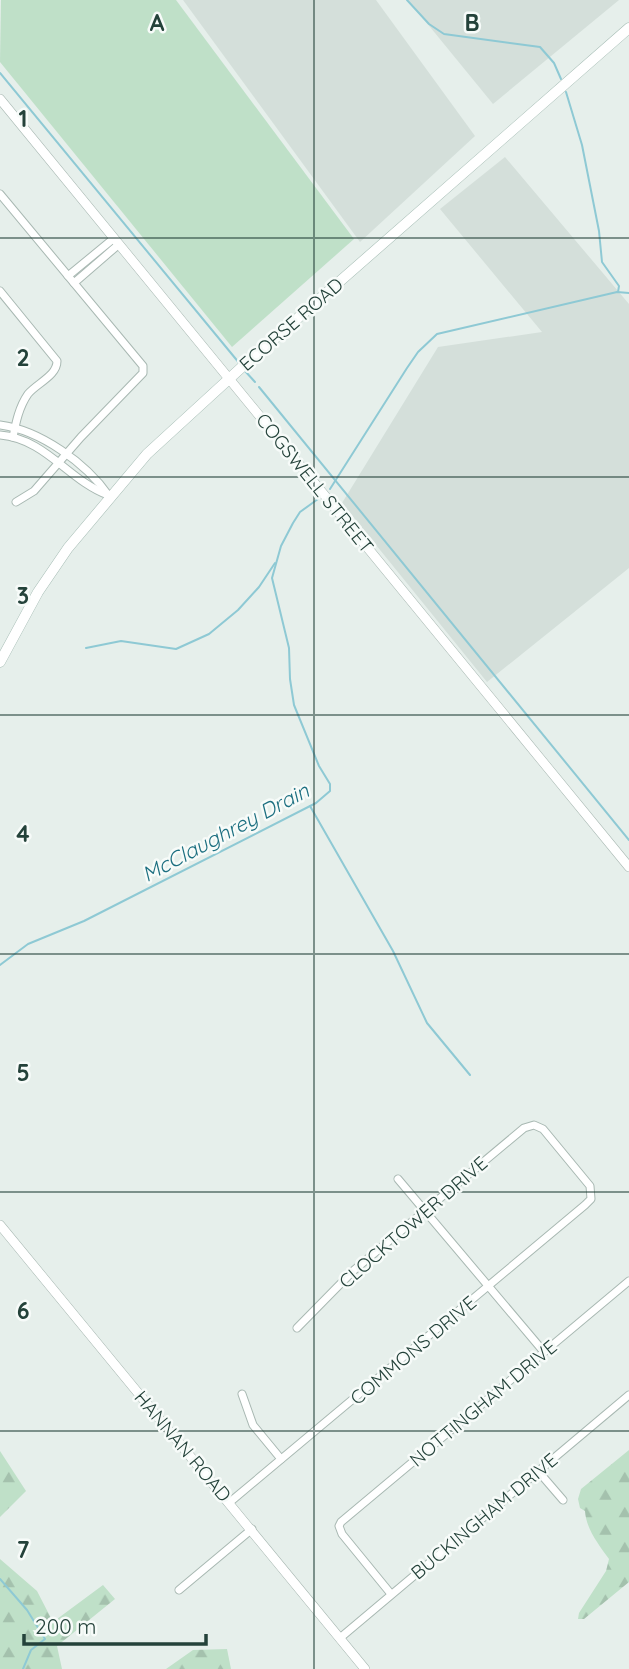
<svg xmlns="http://www.w3.org/2000/svg" width="629" height="1669" viewBox="0 0 629 1669" font-family="Quicksand,sans-serif">
	<defs>
		<pattern id="forest-firs" width="22" height="20" patternUnits="userSpaceOnUse" patternTransform="scale(1.75)"><rect width="22" height="20" fill="#bfe0c8"/><path d="M5 1l3.5 6h-7zM16 11l3.5 6h-7z" fill="#a4c1ad"/></pattern>
	</defs>
	<rect width="100%" height="100%" fill="#e6efeb"/>
	<!-- built -->
	<g fill="#d4dfda">
		<path d="M183 0H376L475 136 360 242Z"/>
		<path d="M408 0H619L493 104Z"/>
		<path d="M505 157 629 304V568L487 682 342 503 438 347 542 332 440 209Z"/>
	</g>
	<!-- green -->
	<path fill="#bfe0c8" d="M1 0H176L354 239 232 347 0 62Z"/>
	<!-- forest -->
	<g fill="url(#forest-firs)">
		<path d="M629 1450V1582L584 1619H578L579 1613 606 1571 609 1559C599 1545 586 1529 585 1511L580 1508 578 1499 581 1489Z"/>
		<path d="M0 1451 26 1491 0 1517Z"/>
		<path d="M0 1559 37 1591 53 1622 103 1585 115 1599 57 1646 62 1669H0Z"/>
		<path d="M227 1649 231 1669H166L193 1650Z"/>
	</g>
	<g fill="none" stroke-linecap="round" stroke-linejoin="round">
		<!-- stream -->
		<g stroke="#8ec9d4" stroke-width="2">
			<path d="M407 0 429 24 444 34 540 47 554 63 561 79"/>
			<path d="M0 73 240 364"/>
			<path d="M566 92 582 145 599 231 602 262 619 286 618 292"/>
			<path d="M245 371 255 382"/>
			<path d="M259 387 629 840"/>
			<path d="M330 489 407 368 418 352 437 334 617 292 629 293"/>
			<path d="M86 648 121 641 176 649 209 634 238 610 259 587 275 563"/>
			<path d="M310 806 393 951 427 1023 470 1075"/>
			<path d="M0 965 28 944 84 921 316 803 330 791V784L319 766 294 705 290 679 289 648 272 578 281 546 293 523 300 512 318 499"/>
			<path d="M0 1579 27 1610 45 1639 31 1650 23 1669"/>
		</g>
		<defs>
			<g id="minor">
				<path d="M0 194 143 366V373L81 437 34 491 16 502"/>
				<path d="M68 276 113 239"/>
				<path d="M74 283 118 245"/>
				<path d="M0 291 57 361C57 376 37 383 28 394 19 407 16 422 13 437"/>
				<path d="M0 425C40 430 86 463 109 496"/>
				<path d="M0 435C46 439 68 480 108 495"/>
				<path d="M398 1179 544 1352"/>
				<path d="M242 1394 253 1425 281 1459"/>
				<path d="M538 1471 563 1500"/>
				<path d="M230 1502 585 1205 591 1199 590 1186 543 1129 534 1125 524 1128 353 1271 297 1328"/>
				<path d="M179 1590 252 1529"/>
				<path d="M391 1594 342 1534 339 1526 341 1522 629 1281"/>
				<path d="M340 1638 629 1395"/>
			</g>
			<g id="tertiary">
				<path d="M0 99 629 867"/>
				<path d="M0 1225 365 1669"/>
			</g>
			<path id="secondary" d="M0 662 38 592 68 548 147 454 242 367 629 28"/>
		</defs>
		<!-- minor casing -->
		<use href="#minor" stroke="#a8b8b2" stroke-width="9"/>
		<!-- tertiary casing -->
		<use href="#tertiary" stroke="#a8b8b2" stroke-width="10"/>
		<!-- secondary casing -->
		<use href="#secondary" stroke="#a4bbb3" stroke-width="11"/>
		<!-- minor -->
		<use href="#minor" stroke="#fff" stroke-width="7"/>
		<!-- tertiary -->
		<use href="#tertiary" stroke="#fff" stroke-width="9"/>
		<!-- secondary -->
		<use href="#secondary" stroke="#fff" stroke-width="10"/>
	</g>
	<!-- grid -->
	<path fill="none" stroke="#24423a" stroke-width="2" stroke-opacity="0.55" d="M314 0V1669M0 238H629M0 477H629M0 715H629M0 954H629M0 1192H629M0 1431H629"/>
	<g text-anchor="middle" dominant-baseline="central" stroke-width="5" stroke-linejoin="round" paint-order="stroke">
		<!-- street labels -->
		<g font-size="19" fill="#24423a" stroke="#f7fbf9">
			<text transform="translate(291 324) rotate(-41)">ECORSE ROAD</text>
			<text transform="translate(315 483) rotate(51)">COGSWELL STREET</text>
			<text transform="translate(413 1222) rotate(-41)">CLOCKTOWER DRIVE</text>
			<text transform="translate(413 1350) rotate(-40)">COMMONS DRIVE</text>
			<text transform="translate(483 1403) rotate(-40)">NOTTINGHAM DRIVE</text>
			<text transform="translate(183 1446) rotate(50)">HANNAN ROAD</text>
			<text transform="translate(484 1516) rotate(-40)">BUCKINGHAM DRIVE</text>
		</g>
		<!-- water labels -->
		<g font-size="21" font-style="italic" fill="#1c6f80" stroke="#f7fbf9">
			<text transform="translate(225 832) rotate(-28)">McClaughrey Drain</text>
		</g>
	</g>
	<g font-size="23" text-anchor="middle" font-weight="bold" fill="#24423a" stroke="#f7fbf9" stroke-width="5" stroke-linejoin="round" paint-order="stroke">
		<text x="157" y="31">A</text>
		<text x="472" y="31">B</text>
		<text x="23" y="127">1</text>
		<text x="23" y="366">2</text>
		<text x="23" y="604">3</text>
		<text x="23" y="842">4</text>
		<text x="23" y="1081">5</text>
		<text x="23" y="1319">6</text>
		<text x="23" y="1558">7</text>
	</g>
	<!-- scale -->
	<path d="M24 1634v10h182v-10" fill="none" stroke="#24423a" stroke-width="3.5"/>
	<text x="35" y="1634" font-size="21" fill="#24423a" stroke="#f7fbf9" stroke-width="5" paint-order="stroke">200 m</text>
</svg>
